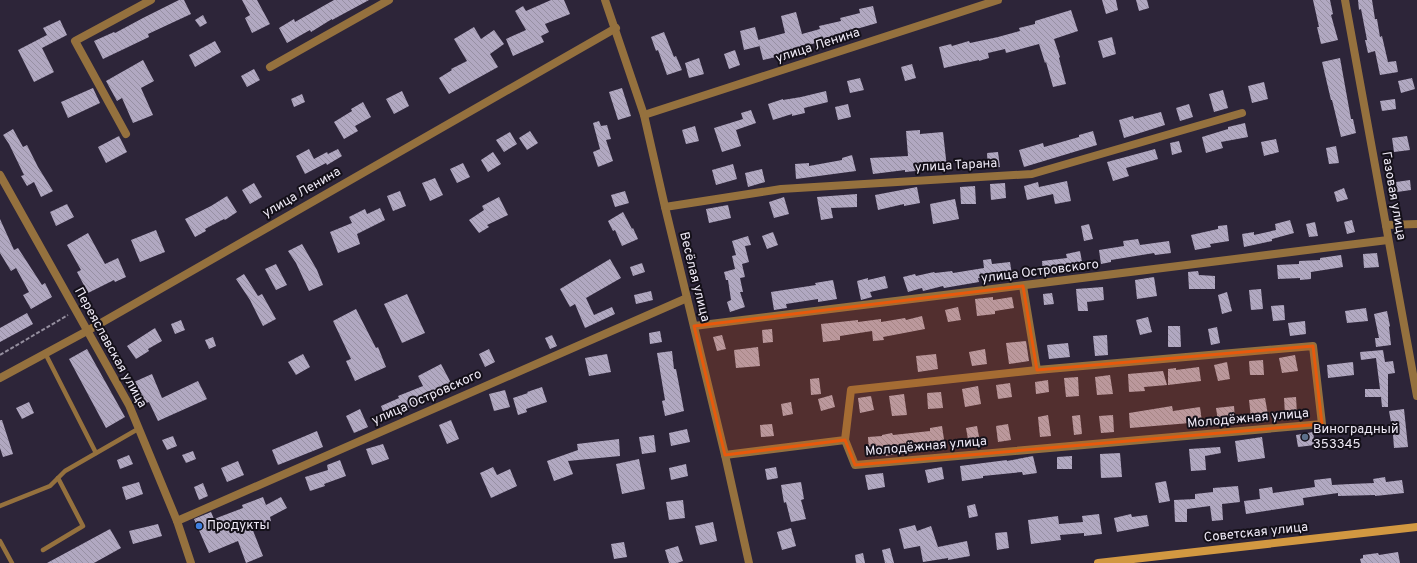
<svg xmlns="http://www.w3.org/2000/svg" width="1417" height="563" viewBox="0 0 1417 563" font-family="Overpass,sans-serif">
	<defs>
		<pattern id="building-back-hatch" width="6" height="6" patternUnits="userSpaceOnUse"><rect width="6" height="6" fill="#b1a8c1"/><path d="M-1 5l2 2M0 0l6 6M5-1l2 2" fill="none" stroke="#9790a3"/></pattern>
	</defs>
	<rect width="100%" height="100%" fill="#2d2539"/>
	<!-- building -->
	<g fill="url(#building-back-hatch)">
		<path d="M179 0H184L191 14 148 34 149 37 103 59 94 41 114 32 115 33 143 18Z"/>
		<path d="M242 0H257L270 24 252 33 245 18 250 15Z"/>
		<path d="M334 0H369L332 20V19L311 32 310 30 287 43 279 28 294 19 295 22Z"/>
		<path d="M551 0H564L570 14 545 24 549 32 541 36 544 42 513 56 506 39 526 30 515 11 523 6 526 11Z"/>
		<path d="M1102 0H1116L1118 10 1106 14Z"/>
		<path d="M1136 0H1147L1149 8 1139 11Z"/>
		<path d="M1313 0H1330L1333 14 1331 15 1338 40 1321 44 1317 27H1319Z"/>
		<path d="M1358 0H1372L1375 19H1377L1380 37 1382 36 1388 62 1396 61 1398 72 1380 75 1375 51 1368 53 1365 40H1367L1361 9 1359 10Z"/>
		<path d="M873 6 877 23 819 40V42L805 46 806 50 763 60 758 40 785 33 781 16 796 12 802 34 820 29 819 26 841 21 840 18 860 13 859 9Z"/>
		<path d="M1071 10 1078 31 1054 39 1060 57 1059 58 1066 84 1053 87 1046 62 1045 63 1039 44 1006 53 1005 49 988 53 989 58 979 61V60L944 68 939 47 951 44 952 46 969 41 970 43 998 37 1020 31 1019 28 1035 24V21Z"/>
		<path d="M203 15 207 23 200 27 195 20Z"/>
		<path d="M60 20 67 35 42 48 54 72 34 82 18 50 47 35 43 28Z"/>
		<path d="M474 27 481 39 494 30 504 44 490 54 498 67 449 94 439 78 452 70 451 69 467 61 454 39Z"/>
		<path d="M755 27 760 46 744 50 740 31Z"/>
		<path d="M664 32 674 57 676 56 682 70 667 75 658 50 656 51 651 37Z"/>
		<path d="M1112 37 1116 54 1103 58 1098 41Z"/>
		<path d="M215 41 221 52 195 67 189 55Z"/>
		<path d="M735 50 740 65 729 69 724 54Z"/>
		<path d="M699 58 704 74 689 78 685 63Z"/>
		<path d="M1340 58 1351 119H1353L1356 133 1341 137 1332 100H1331L1322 62Z"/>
		<path d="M143 60 154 81 141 88 153 115 133 123 122 98 117 101 106 81Z"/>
		<path d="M912 64 916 78 905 81 901 67Z"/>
		<path d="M254 69 260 80 247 87 241 76Z"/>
		<path d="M860 78 864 90 850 93 847 81Z"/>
		<path d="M1412 78 1415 89 1401 93 1398 81Z"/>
		<path d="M1264 82 1268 99 1252 103 1248 86Z"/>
		<path d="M93 88 100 103 68 118 61 102Z"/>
		<path d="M622 88 631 116 618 120 609 92Z"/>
		<path d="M1223 90 1228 108 1214 112 1209 94Z"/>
		<path d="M402 91 409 106 394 114 386 99Z"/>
		<path d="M826 91 828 102 804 108 805 113 792 116V114L773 120 768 104 783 99V100L801 97Z"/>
		<path d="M302 94 305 102 294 107 291 99Z"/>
		<path d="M1395 99 1396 109 1382 111 1380 101Z"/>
		<path d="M363 102 371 117 355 126 358 131 344 139 334 122 352 111 351 109Z"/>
		<path d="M848 104 851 117 838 120 835 107Z"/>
		<path d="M1189 104 1193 117 1180 121 1176 108Z"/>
		<path d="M751 110 756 123 736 130 741 146 722 152 714 128 743 119 741 113Z"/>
		<path d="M1161 112 1165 125 1124 138 1119 120 1133 116 1134 119Z"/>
		<path d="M599 121 601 126 607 125 611 139 606 140 613 161 598 167 593 152 600 149 593 123Z"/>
		<path d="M1245 123 1248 137 1221 142 1223 148 1206 153 1202 137 1228 129V127Z"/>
		<path d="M695 126 699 141 686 144 682 130Z"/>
		<path d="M13 129 23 147 27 145 38 167 53 191 41 197 34 182 27 186 21 176 24 175 9 144 3 135Z"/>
		<path d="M920 130V134L943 132 947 168 905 172V170L873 174 870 158 908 156 906 131Z"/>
		<path d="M530 131 538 143 527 150 519 138Z"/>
		<path d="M1093 131 1097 145 1024 167 1019 150 1043 143 1044 147 1079 137V135Z"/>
		<path d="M510 132 517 144 504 152 496 140Z"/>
		<path d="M119 136 127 152 106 163 98 147Z"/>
		<path d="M1407 136 1410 150 1394 152 1392 138Z"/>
		<path d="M1276 139 1279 152 1264 156 1261 142Z"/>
		<path d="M1179 141 1182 152 1172 155 1170 143Z"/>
		<path d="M1336 146 1339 163 1329 164 1326 148Z"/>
		<path d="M309 149 314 159 327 152 328 154 338 149 342 156 327 165 326 163 305 174 296 156Z"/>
		<path d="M1155 149 1158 159 1126 168 1129 176 1113 181 1107 162Z"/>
		<path d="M493 152 501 164 488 172 481 160Z"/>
		<path d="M998 152 1000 167 988 168 987 153Z"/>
		<path d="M852 155 856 171 796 179 795 164 809 163V166L842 160V158Z"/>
		<path d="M463 163 470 177 457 183 450 169Z"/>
		<path d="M733 164 737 179 716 185 712 170Z"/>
		<path d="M762 169 765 182 748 187 745 173Z"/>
		<path d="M435 178 443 195 430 201 422 183Z"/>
		<path d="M1410 180 1411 190 1397 192 1396 182Z"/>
		<path d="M1067 181 1071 201 1055 204 1053 194 1027 200 1024 186 1038 182 1039 187Z"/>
		<path d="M254 183 262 197 250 204 242 190Z"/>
		<path d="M1005 183 1006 198 991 200 990 184Z"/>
		<path d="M975 186 976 204H961L960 187Z"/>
		<path d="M917 187 920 203 904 206V204L878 210 875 195Z"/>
		<path d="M1344 188 1348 199 1337 202 1334 192Z"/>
		<path d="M400 191 406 206 393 211 387 196Z"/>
		<path d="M625 191 629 203 615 207 611 195Z"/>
		<path d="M857 194V207L831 208 833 218 821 220 817 197Z"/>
		<path d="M227 196 237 212 225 220 224 219 205 229 206 231 195 237 185 219 211 206Z"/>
		<path d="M499 197 508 215 487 225 489 227 479 233 469 220 484 210 482 206Z"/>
		<path d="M784 197 789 214 774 218 769 202Z"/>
		<path d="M955 199 959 219 933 224 930 204Z"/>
		<path d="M67 204 74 217 56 226 50 212Z"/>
		<path d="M728 205 731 218 709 223 706 209Z"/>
		<path d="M380 208 385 220 357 234 360 244 338 253 330 232 352 223 349 217 365 209 367 214Z"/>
		<path d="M623 212 632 229 633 228 638 239 622 246 615 230 613 231 608 221Z"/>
		<path d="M0 219 14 250 18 248 42 285 45 283 52 297 31 309 23 295 29 292 16 268 11 271 0 253Z"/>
		<path d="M1290 220 1294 233 1272 239V241L1244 247 1242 234 1254 232V235L1276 230 1275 224Z"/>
		<path d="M1352 220 1355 232 1347 234 1344 222Z"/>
		<path d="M1315 222 1318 236 1309 237 1306 224Z"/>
		<path d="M1089 224 1093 239 1084 241 1081 226Z"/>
		<path d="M1227 225 1229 241 1210 244 1211 247 1195 250 1191 235 1218 229V226Z"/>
		<path d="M156 230 165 252 140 262 131 240Z"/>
		<path d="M773 232 778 245 767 249 762 236Z"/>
		<path d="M88 233 105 264 118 258 126 277 115 282 114 280 88 293 77 272 81 270 67 245Z"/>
		<path d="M748 236 751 245 745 246 749 262 742 264 745 277 740 278 743 292H740L745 307 730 312 727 302 731 300 728 280H726L724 272 735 269 732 256 736 255 732 241Z"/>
		<path d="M1138 239 1140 245 1169 241 1171 253 1155 255 1154 253 1111 260V262L1101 264 1099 250 1124 246 1123 241Z"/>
		<path d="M302 244 317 270 323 285 309 291 296 263 288 251Z"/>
		<path d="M1080 251 1083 267 1043 273 1042 261 1067 258 1066 254Z"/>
		<path d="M1377 253 1379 267 1364 268 1363 254Z"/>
		<path d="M1341 255 1343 267 1311 272V279L1300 280V278L1278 279 1277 265 1299 264V261L1320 260V258Z"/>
		<path d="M610 259 621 278 586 298 594 315 612 307 615 314 585 328 575 304 570 307 560 289Z"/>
		<path d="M991 259 992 264 1010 262 1012 275 978 278 979 282 944 288 943 286 923 291 922 288 908 292 903 277 915 274 916 276 934 272 935 273 952 271 953 273 984 268 983 260Z"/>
		<path d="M642 263 645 272 633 276 630 267Z"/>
		<path d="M276 264 287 285 276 290 265 269Z"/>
		<path d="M1198 271 1199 275 1215 276V289H1189L1188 272Z"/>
		<path d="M244 274 258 296 262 294 276 319 263 326 250 300 236 279Z"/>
		<path d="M885 276 888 288 870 292 872 297 861 300 857 281 868 278V280Z"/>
		<path d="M1154 277 1157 296 1137 299 1135 280Z"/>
		<path d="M833 280 837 299 818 302V299L786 304 787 308 774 310 771 292 816 285 815 283Z"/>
		<path d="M1103 287 1104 300 1087 302 1088 311H1078L1076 289Z"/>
		<path d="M1261 289 1263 309 1251 310 1249 290Z"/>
		<path d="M651 291 653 300 636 304 634 295Z"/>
		<path d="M1227 292 1232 311 1222 314 1218 295Z"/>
		<path d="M1052 293 1054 304 1044 305 1043 294Z"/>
		<path d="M407 294 425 333 402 343 384 304Z"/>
		<path d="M993 297V300L1012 297 1014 308 995 311V314L977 316 975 299Z"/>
		<path d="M1284 305 1285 320 1273 321 1271 306Z"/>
		<path d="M958 307 961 320 948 322 945 310Z"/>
		<path d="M1366 308 1368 321 1347 323 1345 311Z"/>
		<path d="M356 309 376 348 378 347 386 367 355 381 346 361 351 359 333 321Z"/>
		<path d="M1387 311 1390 326 1389 327 1391 345 1376 347 1375 338H1379L1374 314Z"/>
		<path d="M27 313 33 324 0 342V328Z"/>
		<path d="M922 316 925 329 883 337 884 340 873 341 872 331 840 336V340L823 342 821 324 858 320V322L881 319V322L905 318 906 320Z"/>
		<path d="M1148 317 1152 332 1140 335 1136 320Z"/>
		<path d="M181 320 185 330 175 334 171 324Z"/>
		<path d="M1305 321 1306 334 1290 336 1288 323Z"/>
		<path d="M1168 326H1180L1181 347H1168Z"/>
		<path d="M1217 327 1220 343 1211 345 1208 329Z"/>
		<path d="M155 328 162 341 148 349 149 351 136 359 127 346Z"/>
		<path d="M772 329 773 342 763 343 762 330Z"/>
		<path d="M660 331 662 342 650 344 649 333Z"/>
		<path d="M552 335 557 346 550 349 545 338Z"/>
		<path d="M722 335 726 349 717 351 713 337Z"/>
		<path d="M1107 335 1108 355 1095 356 1093 336Z"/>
		<path d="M213 337 216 346 209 349 205 340Z"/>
		<path d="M1026 341 1029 361 1009 364 1006 343Z"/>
		<path d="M1068 343 1070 357 1049 359 1047 345Z"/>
		<path d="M758 347 760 366 736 368 734 350Z"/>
		<path d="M87 349 125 417 106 428 69 359Z"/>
		<path d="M489 349 495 362 485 367 479 354Z"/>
		<path d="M985 349 987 364 972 366 969 352Z"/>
		<path d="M1383 350 1385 362 1393 361 1395 373 1388 374V407H1382L1381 397H1365V389H1380L1376 358 1361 360 1360 352Z"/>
		<path d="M672 351 674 369H676L684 411 665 416 662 401 665 400 657 353Z"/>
		<path d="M303 354 310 367 296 375 288 362Z"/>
		<path d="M607 354 611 372 589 376 585 358Z"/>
		<path d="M936 354 938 369 918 372 916 356Z"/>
		<path d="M1295 355 1298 371 1282 373 1279 358Z"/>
		<path d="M1263 360 1264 375H1250L1249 361Z"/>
		<path d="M1227 362 1230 379 1218 381 1214 365Z"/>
		<path d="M1353 362 1354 375 1328 378 1327 365Z"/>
		<path d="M441 364 451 383 416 400 418 404 395 413V415L386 419 381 406 399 398 398 396 423 386 418 376Z"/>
		<path d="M1199 367 1201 381 1168 385V369L1176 368V370Z"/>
		<path d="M1163 371 1167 385 1144 387 1145 391 1129 392 1128 374Z"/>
		<path d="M152 374 162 398 198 381 207 399 158 421 149 402 143 404 134 382Z"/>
		<path d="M1110 375 1113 394 1097 395 1095 377Z"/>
		<path d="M1078 377 1079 396 1066 397 1064 378Z"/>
		<path d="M819 378 821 394 811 395 810 379Z"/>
		<path d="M1048 380 1049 392 1036 394 1035 382Z"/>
		<path d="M1010 383 1012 397 998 399 996 385Z"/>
		<path d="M978 386 981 404 965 407 962 389Z"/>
		<path d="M542 387 547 402 526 409 527 412 518 415 513 398 528 393 527 392Z"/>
		<path d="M505 390 510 407 494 411 489 394Z"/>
		<path d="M941 392 943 408 928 409 927 393Z"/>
		<path d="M904 394 907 415 892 416 889 396Z"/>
		<path d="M832 395 835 407 821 411 818 399Z"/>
		<path d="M871 396 874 410 860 413 858 398Z"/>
		<path d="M1296 397 1297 414 1285 415 1284 398Z"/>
		<path d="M1265 398 1268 415 1251 418 1249 400Z"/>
		<path d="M29 402 34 413 22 419 16 408Z"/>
		<path d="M791 402 793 414 783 416 781 404Z"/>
		<path d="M1172 406 1173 411 1200 407 1202 422 1130 428 1129 413Z"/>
		<path d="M1234 406 1235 419 1218 421 1216 408Z"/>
		<path d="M360 409 368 427 354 433 346 416Z"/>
		<path d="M1404 409 1408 447 1394 448 1392 422H1391L1389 411Z"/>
		<path d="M1048 415 1051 436 1040 437 1038 417Z"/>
		<path d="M1080 415 1082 434 1074 435 1072 416Z"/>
		<path d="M1113 415 1114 432 1101 433 1099 416Z"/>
		<path d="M0 420H2L13 454 3 457 0 448Z"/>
		<path d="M451 420 459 439 447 444 439 425Z"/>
		<path d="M772 424 774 436 761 437 760 425Z"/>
		<path d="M1008 424 1011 440 998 442 996 426Z"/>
		<path d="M942 426 945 446 895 450 896 454 886 456 885 452 869 453 868 437 882 436V435L892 433 893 435 930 431V428Z"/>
		<path d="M977 426 980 442 969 445 966 428Z"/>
		<path d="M687 429 690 442 671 446 669 433Z"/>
		<path d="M317 431 323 447 278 465 272 450Z"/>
		<path d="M1313 432 1315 445 1298 447 1296 435Z"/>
		<path d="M654 435 656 452 642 454 639 437Z"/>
		<path d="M173 436 177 446 167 450 162 440Z"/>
		<path d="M1262 437 1265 458 1238 462 1235 441Z"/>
		<path d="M619 439 620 456 568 461 573 474 554 481 547 461 578 450 577 444Z"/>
		<path d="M383 444 389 459 372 465 366 449Z"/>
		<path d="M1220 447 1221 453 1205 456 1206 470 1191 471 1189 449Z"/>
		<path d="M193 451 196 459 186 463 182 455Z"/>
		<path d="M1120 453 1122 477 1101 478 1100 454Z"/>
		<path d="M129 455 133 464 120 469 117 460Z"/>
		<path d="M1033 456 1037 473 1023 475 1022 472 983 476V478L962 481 960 466 1007 460V461Z"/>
		<path d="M1072 456V469H1057V457Z"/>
		<path d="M639 459 645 489 622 494 616 464Z"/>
		<path d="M340 460 346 476 324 484 325 486 310 491 305 477 328 470 327 465Z"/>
		<path d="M238 461 244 475 227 482 221 468Z"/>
		<path d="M686 464 688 476 671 480 669 468Z"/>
		<path d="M493 467 497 475 510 469 517 486 491 498 480 473Z"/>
		<path d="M776 467 778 478 767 480 765 469Z"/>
		<path d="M942 467 944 479 928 483 925 470Z"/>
		<path d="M883 473 885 487 868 490 865 475Z"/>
		<path d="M1385 477 1386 482 1402 480 1404 493 1375 496V495L1338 496V493L1303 498 1304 505 1246 514 1244 501 1260 499 1259 489 1272 487 1273 493 1315 487 1314 480 1331 478 1332 485 1350 484 1374 483 1373 479Z"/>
		<path d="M1166 481 1170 501 1159 503 1155 483Z"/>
		<path d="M139 482 143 494 126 500 122 487Z"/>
		<path d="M801 482 804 499 801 500 806 519 791 522 786 502 784 503 781 485Z"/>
		<path d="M203 483 208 496 199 500 194 487Z"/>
		<path d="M1238 486 1240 502 1222 504 1223 520 1212 521 1210 506 1187 509V522H1175L1174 500 1195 499V494L1213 492V488Z"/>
		<path d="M263 497 266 505 281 497 287 508 270 517 271 521 252 528 263 556 246 563 238 541 209 553 194 519 211 512 214 519 243 508 242 505Z"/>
		<path d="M683 500 685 518 669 520 666 502Z"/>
		<path d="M975 504 978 516 969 518 967 506Z"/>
		<path d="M1099 514 1102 534 1084 536V533L1060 535 1061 540 1031 544 1028 520 1058 516 1059 524 1083 522 1082 516Z"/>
		<path d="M1131 514 1132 517 1147 515 1149 526 1117 532 1114 518Z"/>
		<path d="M713 522 717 541 700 545 695 526Z"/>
		<path d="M158 524 162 536 133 544 129 531Z"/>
		<path d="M915 525 917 531 931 526 938 547 967 541 970 556 948 560V558L923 562 920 546 904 549 899 529Z"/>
		<path d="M791 528 796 546 782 550 777 532Z"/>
		<path d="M110 529 121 548 94 563H47Z"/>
		<path d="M1007 532 1009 548 997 550 995 533Z"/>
		<path d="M624 542 627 557 614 559 611 544Z"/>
		<path d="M678 546 683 561 677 563H669L665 550Z"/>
		<path d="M890 548 894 563H885L882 550Z"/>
		<path d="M1398 552 1400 563H1361L1360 559 1363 558V555L1378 553 1379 555Z"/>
		<path d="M863 553 865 563H856L855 555Z"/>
	</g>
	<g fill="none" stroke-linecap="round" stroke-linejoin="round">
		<!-- path -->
		<path stroke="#948e9e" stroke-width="2" stroke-dasharray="4 2" stroke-linecap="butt" d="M0 355 68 315"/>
		<!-- service -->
		<g stroke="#95713e" stroke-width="4.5">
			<path d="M45 353 96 453"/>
			<path d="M0 506 50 486 65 471 138 429"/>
			<path d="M0 541 12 563"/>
			<path d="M43 550 83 526 58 478"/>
		</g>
		<!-- minor -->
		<g stroke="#95713e" stroke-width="8">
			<path d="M605 0 644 115 665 207 725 455 749 563"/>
			<path d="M1345 0 1417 396"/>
			<path d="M270 67 389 0"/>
			<path d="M644 115 998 0"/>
			<path d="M126 134 75 41 151 0"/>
			<path d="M0 175 129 405 177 521 191 563"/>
			<path d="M665 207 781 189 1032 174 1242 113"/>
			<path d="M1386 225 1417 224"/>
			<path d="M1023 286 1037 370"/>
			<path d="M694 326 1388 240"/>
			<path d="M0 378 87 331 616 28"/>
			<path d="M725 455 845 440 855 465 1322 424 1313 346 1037 370 851 390 845 440"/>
			<path d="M177 521 687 298"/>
		</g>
		<!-- secondary -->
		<path stroke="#d29841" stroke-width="8" d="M1098 563 1417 527"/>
	</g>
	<!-- marked area -->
	<path fill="#e8590c" fill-opacity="0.2" stroke="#e8590c" stroke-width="3" stroke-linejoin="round" d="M1023 286 1037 370 1313 346 1322 424 855 465 845 440 725 455 694 326Z"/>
	<!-- markers -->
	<circle fill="#5c6f8a" stroke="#141019" stroke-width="1.5" cx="1305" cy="437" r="4"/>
	<circle fill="#3f7fe0" stroke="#141019" stroke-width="1.5" cx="199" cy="526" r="4"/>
	<g text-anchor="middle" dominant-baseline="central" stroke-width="4" stroke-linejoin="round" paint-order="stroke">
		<!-- street labels -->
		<g font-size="13" fill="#efeaf7" stroke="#141019">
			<text transform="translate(818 46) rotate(-18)">улица Ленина</text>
			<text transform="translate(956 166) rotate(-3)">улица Тарана</text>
			<text transform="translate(302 193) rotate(-30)">улица Ленина</text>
			<text transform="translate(1393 196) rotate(80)">Газовая улица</text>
			<text transform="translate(1040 272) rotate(-7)">улица Островского</text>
			<text transform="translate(694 277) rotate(76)">Весёлая улица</text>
			<text transform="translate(110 348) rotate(61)">Переяславская улица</text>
			<text transform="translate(427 398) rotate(-24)">улица Островского</text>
			<text transform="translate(1248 419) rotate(-5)">Молодёжная улица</text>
			<text transform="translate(926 447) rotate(-5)">Молодёжная улица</text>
			<text transform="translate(1256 533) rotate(-6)">Советская улица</text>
		</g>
		<!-- poi labels -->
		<g font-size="13" fill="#efeaf7" stroke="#141019" text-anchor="start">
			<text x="1313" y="430">Виноградный<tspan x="1313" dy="15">353345</tspan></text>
			<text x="207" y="526">Продукты</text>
		</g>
	</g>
</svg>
